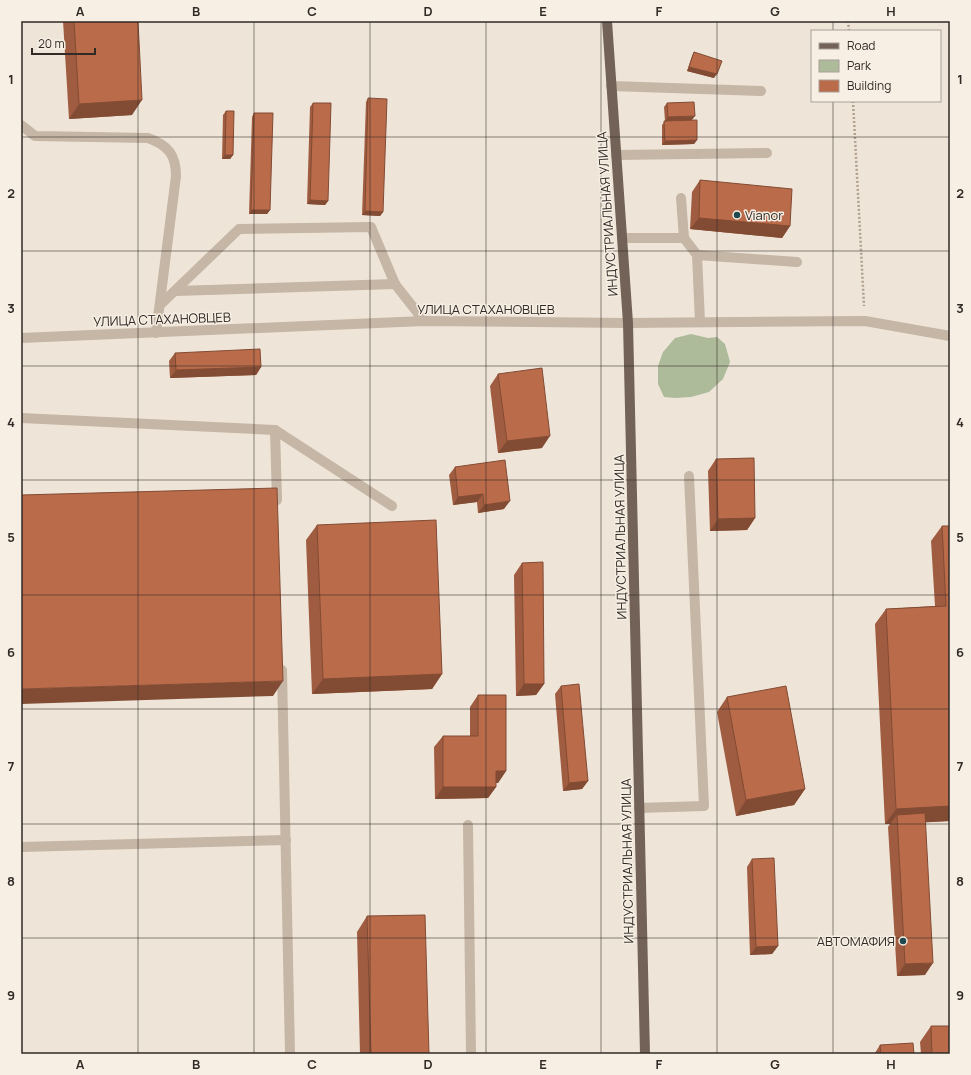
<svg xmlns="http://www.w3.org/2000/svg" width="971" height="1075" viewBox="0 0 971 1075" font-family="Manrope,sans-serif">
	<rect width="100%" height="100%" fill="#eee5d8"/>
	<!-- green -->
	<path fill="#aebb9a" d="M691 334 708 338 717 337 725 344 730 362 723 379 709 392 691 397 675 398 664 397 658 384V366L663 352 675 338Z"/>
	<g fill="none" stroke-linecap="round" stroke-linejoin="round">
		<!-- path -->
		<g stroke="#b0a090" stroke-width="2.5" stroke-dasharray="2 2" stroke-linecap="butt">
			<path d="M848 21 849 31"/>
			<path d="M853 101 864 306"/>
		</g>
		<!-- minor -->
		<g stroke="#c5b6a6" stroke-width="10">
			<path d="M611 86 761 91"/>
			<path d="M21 125 35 136 148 138C168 145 176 155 176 176L156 333"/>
			<path d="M616 155 767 153"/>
			<path d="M681 198 684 238"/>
			<path d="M622 238H684L697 255 700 322"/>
			<path d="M697 255 797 262"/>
			<path d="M176 291 395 284"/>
			<path d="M160 305 239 229 371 227 395 284 424 321"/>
			<path d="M21 338 424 321 628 323 865 321 950 336"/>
			<path d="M21 418 275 430 392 506"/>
			<path d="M275 430 277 500"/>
			<path d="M282 670 290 1054"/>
			<path d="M639 808 704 806 689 476"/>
			<path d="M468 825 471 1054"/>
			<path d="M21 847 286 840"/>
		</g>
		<!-- major -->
		<path stroke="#726258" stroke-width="10" d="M607 21 628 323 645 1054"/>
	</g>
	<!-- wall -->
	<g fill="#a05c40">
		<path d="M63 21H138L132 115 69 119Z"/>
		<path d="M694 52 714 78 687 71 692 56Z"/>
		<path d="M368 98 383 212 380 216 362 215 366 102Z"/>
		<path d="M313 103 328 201 325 205 307 204 310 107Z"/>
		<path d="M667 103 692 120 697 140 694 144 662 145V125L665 121 664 107Z"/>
		<path d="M226 111 233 155 230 159H222L223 115Z"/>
		<path d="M254 113 270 210 267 214H249L252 117Z"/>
		<path d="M700 180 790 226 782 238 690 229 692 192Z"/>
		<path d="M175 353 261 367 256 375 170 378 169 361Z"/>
		<path d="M498 374 542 448 498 453 490 386Z"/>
		<path d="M716 459 755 518 747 530 710 531 708 471Z"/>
		<path d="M455 467 504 509 478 513 477 502 453 505 449 475Z"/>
		<path d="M317 525 442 674 432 689 312 694 306 540Z"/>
		<path d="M942 526H950V821L925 822V975L897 976 888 827 890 824H885L875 624 886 609 935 606 931 541Z"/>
		<path d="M522 563 544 684 536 695 516 696 514 575Z"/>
		<path d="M561 686 588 781 582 789 563 791 555 694Z"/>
		<path d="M478 695 506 771 498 783H496V787L488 798 435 799 434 747 443 736H470V707Z"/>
		<path d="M727 697 805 789 794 805 736 816 717 712Z"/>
		<path d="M752 859 778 946 772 954 750 955 747 867Z"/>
		<path d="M367 916 429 1054H360L357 932Z"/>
		<path d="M931 1026 950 1054H921L920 1042Z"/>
		<path d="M880 1045 914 1054H875V1053Z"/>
	</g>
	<!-- shaded-wall -->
	<g fill="#824b34">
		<path d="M689 67 717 74 714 78 687 71Z"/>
		<path d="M142 100 132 115 69 119 79 104Z"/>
		<path d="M695 116 692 120 665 121 668 117Z"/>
		<path d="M697 140 694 144 662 145 665 141Z"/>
		<path d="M225 155H233L230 159H222Z"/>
		<path d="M310 200 328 201 325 205 307 204Z"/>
		<path d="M251 210H270L267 214H249Z"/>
		<path d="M365 211 383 212 380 216 362 215Z"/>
		<path d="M699 218 790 226 782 238 690 229Z"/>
		<path d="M261 367 256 375 170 378 176 370Z"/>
		<path d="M550 436 542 448 498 453 507 441Z"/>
		<path d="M483 494 477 502 453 505 458 497Z"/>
		<path d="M510 501 504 509 478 513 484 505Z"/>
		<path d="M755 518 747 530 710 531 718 519Z"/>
		<path d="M442 674 432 689 312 694 323 679Z"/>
		<path d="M283 681 273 696 21 704V689Z"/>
		<path d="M524 684H544L536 695 516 696Z"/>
		<path d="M496 771H506L498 783H487Z"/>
		<path d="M588 781 582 789 563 791 569 783Z"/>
		<path d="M443 787H496L488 798 435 799Z"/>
		<path d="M805 789 794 805 736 816 746 800Z"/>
		<path d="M950 806V821L897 824V815L890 824H885L896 809Z"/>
		<path d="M778 946 772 954 750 955 756 947Z"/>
		<path d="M933 963 925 975 897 976 905 964Z"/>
	</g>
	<!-- building -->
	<g fill="#ba6b4a" stroke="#824b34">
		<path d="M74 21H138L142 100 79 104Z"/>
		<path d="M694 52 722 61 717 74 689 67Z"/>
		<path d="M368 98 387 99 383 212 365 211Z"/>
		<path d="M694 102 695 116 668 117 667 103Z"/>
		<path d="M313 103H331L328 201 310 200Z"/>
		<path d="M226 111H234L233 155H225Z"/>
		<path d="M254 113H273L270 210H251Z"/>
		<path d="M697 120V140L665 141 664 121Z"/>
		<path d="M700 180 792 189 790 226 699 218Z"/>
		<path d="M260 349 261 367 176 370 175 353Z"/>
		<path d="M542 368 550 436 507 441 498 374Z"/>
		<path d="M754 458 755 518 718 519 716 459Z"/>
		<path d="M505 460 510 501 484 505 483 494 458 497 455 467Z"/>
		<path d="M277 488 283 681 21 689V495Z"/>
		<path d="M436 520 442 674 323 679 317 525Z"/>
		<path d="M942 526H950V806L896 809 886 609 946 606Z"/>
		<path d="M543 562 544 684H524L522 563Z"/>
		<path d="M579 684 588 781 569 783 561 686Z"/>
		<path d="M786 686 805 789 746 800 727 697Z"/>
		<path d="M478 695H506V771H496V787H443V736H478Z"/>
		<path d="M925 813 933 963 905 964 897 815Z"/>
		<path d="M774 858 778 946 756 947 752 859Z"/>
		<path d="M425 915 429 1054H371L367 916Z"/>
		<path d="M931 1026H950V1054H932Z"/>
		<path d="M913 1043 914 1054H881L880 1045Z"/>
	</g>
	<!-- grid -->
	<path fill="none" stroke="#312a26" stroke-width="1" stroke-opacity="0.55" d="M138 21V1054M254 21V1054M370 21V1054M486 21V1054M601 21V1054M717 21V1054M833 21V31M833 101V1054M21 137H950M21 251H950M21 366H950M21 480H950M21 595H950M21 709H950M21 824H950M21 938H950"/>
	<!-- markers -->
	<g fill="#20494f" stroke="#f7efe4" stroke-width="1.5">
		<circle cx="737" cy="215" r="4"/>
		<circle cx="903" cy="941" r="4"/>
	</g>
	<g text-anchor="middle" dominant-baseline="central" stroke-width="3" stroke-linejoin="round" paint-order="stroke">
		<!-- street labels -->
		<g font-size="13" fill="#312a26" stroke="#f7efe4">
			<text transform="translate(607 214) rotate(-94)">ИНДУСТРИАЛЬНАЯ УЛИЦА</text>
			<text x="486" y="309">УЛИЦА СТАХАНОВЦЕВ</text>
			<text transform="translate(162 319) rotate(-2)">УЛИЦА СТАХАНОВЦЕВ</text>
			<text transform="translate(620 537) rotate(-91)">ИНДУСТРИАЛЬНАЯ УЛИЦА</text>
			<text transform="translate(627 861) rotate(-91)">ИНДУСТРИАЛЬНАЯ УЛИЦА</text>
		</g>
		<!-- poi labels -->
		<g font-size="13" fill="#312a26" stroke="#f7efe4" text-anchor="start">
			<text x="745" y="215">Vianor</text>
			<text x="895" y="941" text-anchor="end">АВТОМАФИЯ</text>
		</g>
	</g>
	<!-- border -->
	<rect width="971" height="1075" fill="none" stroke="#f7efe4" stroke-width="44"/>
	<!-- legend -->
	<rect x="811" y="30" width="130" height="72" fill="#f7efe4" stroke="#a8a098"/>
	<rect x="819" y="43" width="20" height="6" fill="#726258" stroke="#a8a098"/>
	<text x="847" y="50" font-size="12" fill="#312a26">Road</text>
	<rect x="819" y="60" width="20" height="12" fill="#aebb9a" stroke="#a8a098"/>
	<text x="847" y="70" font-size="12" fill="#312a26">Park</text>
	<rect x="819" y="80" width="20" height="12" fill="#ba6b4a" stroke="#a8a098"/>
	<text x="847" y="90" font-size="12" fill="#312a26">Building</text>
	<!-- scale -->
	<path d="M32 48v6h63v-6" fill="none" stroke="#312a26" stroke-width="2"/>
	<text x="38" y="48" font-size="12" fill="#312a26" stroke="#f7efe4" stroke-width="3" paint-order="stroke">20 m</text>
	<rect x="22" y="22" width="927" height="1031" fill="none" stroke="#312a26" stroke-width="1.5"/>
	<g font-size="13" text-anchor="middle" font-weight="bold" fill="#312a26">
		<text x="80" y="16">A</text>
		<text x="196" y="16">B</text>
		<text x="312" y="16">C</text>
		<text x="428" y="16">D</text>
		<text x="543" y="16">E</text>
		<text x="659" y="16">F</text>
		<text x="775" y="16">G</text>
		<text x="891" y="16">H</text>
		<text x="11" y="84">1</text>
		<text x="960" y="84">1</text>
		<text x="11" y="198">2</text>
		<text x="960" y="198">2</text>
		<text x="11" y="313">3</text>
		<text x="960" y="313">3</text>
		<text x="11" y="427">4</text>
		<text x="960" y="427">4</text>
		<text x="11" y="542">5</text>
		<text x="960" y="542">5</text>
		<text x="11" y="657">6</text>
		<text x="960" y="657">6</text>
		<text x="11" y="771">7</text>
		<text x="960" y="771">7</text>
		<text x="11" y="886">8</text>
		<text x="960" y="886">8</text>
		<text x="11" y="1000">9</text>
		<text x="960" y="1000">9</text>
		<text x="80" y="1069">A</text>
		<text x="196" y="1069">B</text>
		<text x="312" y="1069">C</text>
		<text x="428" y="1069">D</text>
		<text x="543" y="1069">E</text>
		<text x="659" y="1069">F</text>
		<text x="775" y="1069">G</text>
		<text x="891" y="1069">H</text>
	</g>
</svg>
